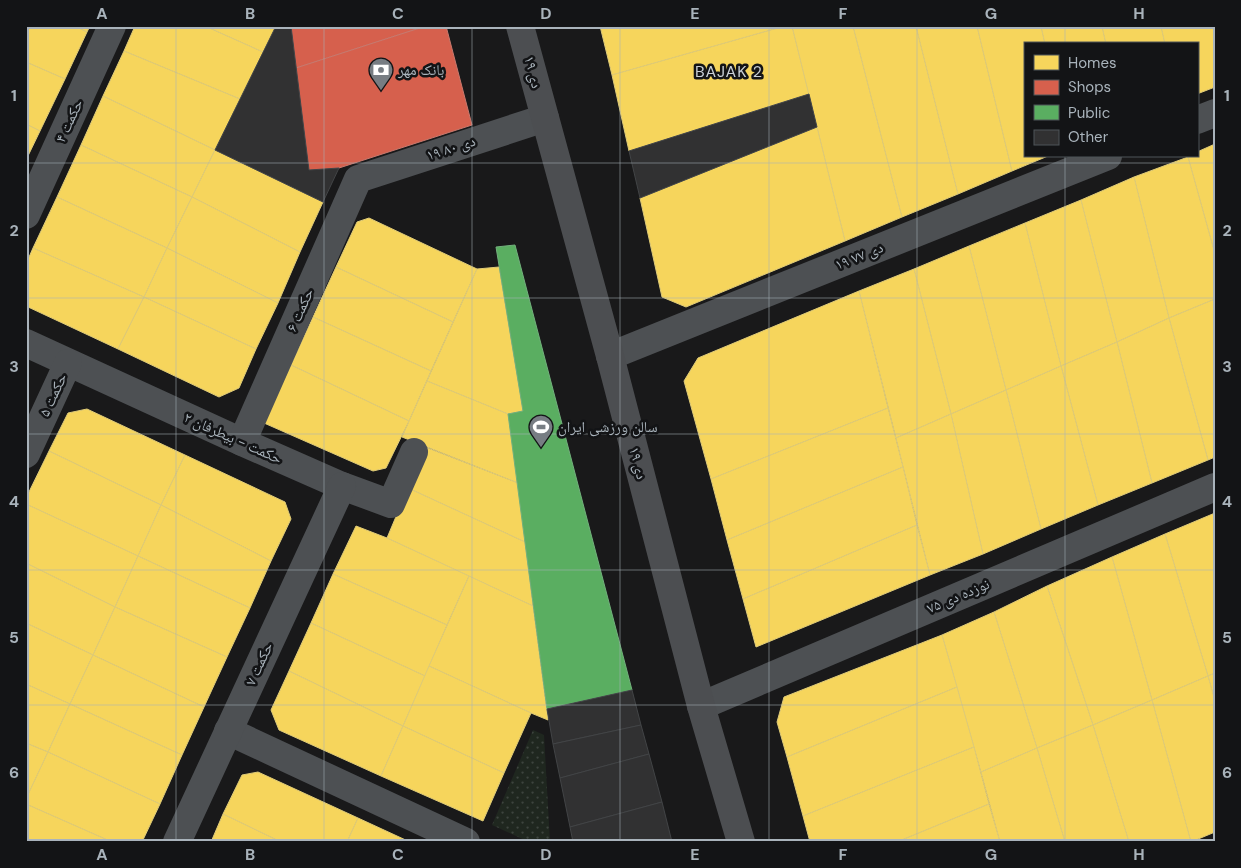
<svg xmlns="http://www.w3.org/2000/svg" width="1241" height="868" viewBox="0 0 1241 868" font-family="'DM Sans','Noto Naskh Arabic',sans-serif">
	<defs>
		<pattern id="grass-dots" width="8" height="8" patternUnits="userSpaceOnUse" patternTransform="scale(1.25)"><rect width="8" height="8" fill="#1f271f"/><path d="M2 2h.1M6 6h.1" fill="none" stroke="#3d443e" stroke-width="1.8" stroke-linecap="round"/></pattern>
	</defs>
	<rect width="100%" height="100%" fill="#19191a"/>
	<!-- grass -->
	<path fill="url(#grass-dots)" d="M533 730 544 735 550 842H529L492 825Z"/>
	<!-- homes -->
	<g fill="#f6d55c" stroke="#dfcb78">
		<path d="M26 26H75L87 32 65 79 26 62Z"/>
		<path d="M75 26H90L87 32Z"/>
		<path d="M135 26H205L263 52 240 99 124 51Z"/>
		<path d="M205 26H276L263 52Z"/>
		<path d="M600 26H785L612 75Z"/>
		<path d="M785 26H792L809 94 629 151 612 75Z"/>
		<path d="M792 26H853L902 217 845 241Z"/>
		<path d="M853 26H916L958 194 902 217Z"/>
		<path d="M916 26H977L1012 171 958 194Z"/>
		<path d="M977 26H1041L1045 44H1025V156H1048L1012 171Z"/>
		<path d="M1041 26H1102L1106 44H1045Z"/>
		<path d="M1102 26H1161L1165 44H1106Z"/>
		<path d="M1161 26H1213L1215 35V87L1197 94V44H1165Z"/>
		<path d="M124 51 240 99 215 150 103 96Z"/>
		<path d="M26 62 65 79 40 131 26 124Z"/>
		<path d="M103 96 215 150 192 197 81 145Z"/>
		<path d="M26 124 40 131 26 160Z"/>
		<path d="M817 127 845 241 686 307 662 297 640 198Z"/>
		<path d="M1215 144V254L1188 157 1197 156V152Z"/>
		<path d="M81 145 192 197 167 248 57 197Z"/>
		<path d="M215 150 323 202 300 252 192 197Z"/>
		<path d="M1188 157 1215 254V299L1169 318 1134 177Z"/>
		<path d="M1134 177 1169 318 1117 342 1081 200Z"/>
		<path d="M57 197 167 248 144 297 33 248Z"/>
		<path d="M192 197 300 252 278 303 167 248Z"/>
		<path d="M1081 200 1117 342 1061 366 1025 223Z"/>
		<path d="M369 218 477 269 453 322 336 267 357 222Z"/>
		<path d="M1025 223 1061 366 1006 390 969 246Z"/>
		<path d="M969 246 1006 390 951 414 914 269Z"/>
		<path d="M33 248 144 297 118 349 26 306V264Z"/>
		<path d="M167 248 278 303 256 349 144 297Z"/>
		<path d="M336 267 453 322 431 371 313 317Z"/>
		<path d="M499 267 523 411 508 414 427 381 477 269Z"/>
		<path d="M914 269 951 414 896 438 859 291Z"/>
		<path d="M859 291 888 408 711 479 684 381 698 358Z"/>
		<path d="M144 297 256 349 239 388 219 397 118 349Z"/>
		<path d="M1215 299V457L1208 460 1169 318Z"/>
		<path d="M313 317 431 371 409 421 291 365Z"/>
		<path d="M1169 318 1208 460 1152 483 1117 342Z"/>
		<path d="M1117 342 1152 483 1098 505 1061 366Z"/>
		<path d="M291 365 409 421 386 468 373 471 264 423Z"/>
		<path d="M1061 366 1098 505 1041 529 1006 390Z"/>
		<path d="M427 381 508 414 518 483 402 437Z"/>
		<path d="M1006 390 1041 529 983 554 951 414Z"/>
		<path d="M888 408 903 467 727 540 711 479Z"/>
		<path d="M87 409 185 455 161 505 49 451 68 413Z"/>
		<path d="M951 414 983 554 930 575 896 438Z"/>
		<path d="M425 447 518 483 525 542 408 488Z"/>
		<path d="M49 451 161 505 138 556 26 504V498Z"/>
		<path d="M185 455 285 502 291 519 271 561 161 505Z"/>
		<path d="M903 467 917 525 743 599 727 540Z"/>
		<path d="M408 488 525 542 533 606 387 538Z"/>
		<path d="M26 504 138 556 115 607 26 563Z"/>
		<path d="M161 505 271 561 250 608 138 556Z"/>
		<path d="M1215 513V673L1208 676 1165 534Z"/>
		<path d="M917 525 930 575 756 647 743 599Z"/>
		<path d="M356 526 387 538 469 576 447 625 333 574Z"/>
		<path d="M1165 534 1208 676 1152 700 1112 557Z"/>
		<path d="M138 556 250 608 227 657 115 607Z"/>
		<path d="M1112 557 1152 700 1093 725 1047 586Z"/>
		<path d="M26 563 115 607 93 655 26 623Z"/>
		<path d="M333 574 447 625 425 676 311 623Z"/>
		<path d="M469 576 533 606 548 720 531 713 429 666Z"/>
		<path d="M1047 586 1093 725 1037 748 994 612Z"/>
		<path d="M115 607 227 657 204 707 93 655Z"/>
		<path d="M994 612 1037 748 981 772 942 635Z"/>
		<path d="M26 623 93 655 70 704 26 684Z"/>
		<path d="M311 623 425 676 403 726 289 671Z"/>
		<path d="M942 635 957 687 787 757 777 722 784 697Z"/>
		<path d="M93 655 204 707 182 755 70 704Z"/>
		<path d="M429 666 531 713 504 773 403 726Z"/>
		<path d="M289 671 403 726 381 776 279 730 271 710Z"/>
		<path d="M1215 673V701L1208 676Z"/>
		<path d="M1208 676 1215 701V832L1191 842 1152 700Z"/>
		<path d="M26 684 70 704 48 752 26 743Z"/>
		<path d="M957 687 974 747 803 816 787 757Z"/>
		<path d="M1152 700 1191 842H1129L1093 725Z"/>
		<path d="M70 704 182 755 160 804 48 752Z"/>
		<path d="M1093 725 1129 842H1065L1037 748Z"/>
		<path d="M403 726 504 773 483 821 381 776Z"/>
		<path d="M26 743 48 752 26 799Z"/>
		<path d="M974 747 989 804 897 842H810L803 816Z"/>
		<path d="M1037 748 1065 842H1000L981 772Z"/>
		<path d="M48 752 160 804 142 842H112L26 804V799Z"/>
		<path d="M258 772 358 818 347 842H281L223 814 242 775Z"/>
		<path d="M26 804 112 842H26Z"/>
		<path d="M989 804 1000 842H897Z"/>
		<path d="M223 814 281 842H211Z"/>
		<path d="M358 818 410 842H347Z"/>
	</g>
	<!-- shops -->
	<g fill="#d6604d" stroke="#c8796e">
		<path d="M291 26H426L296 68Z"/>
		<path d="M426 26H446L472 125 339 168 309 170 296 68Z"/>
	</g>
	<!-- public -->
	<path fill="#5aae61" stroke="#72b07c" d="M515 245 632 690 547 709 508 414 523 411 496 247Z"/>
	<!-- building -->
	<g fill="#313132" stroke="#424446">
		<path d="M276 26H291L309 170 339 168 323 202 215 150Z"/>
		<path d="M809 94 817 127 640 198 629 151Z"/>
		<path d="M632 690 641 725 553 744 547 709Z"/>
		<path d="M641 725 649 754 560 778 553 744Z"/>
		<path d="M649 754 662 802 570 827 560 778Z"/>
		<path d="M662 802 672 842H573L570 827Z"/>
	</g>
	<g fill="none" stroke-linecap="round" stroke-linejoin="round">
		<!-- minor -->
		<g stroke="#4d5053" stroke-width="28">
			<path d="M1197 120 1215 113"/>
			<path d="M26 215 112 26"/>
			<path d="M26 343 242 442 342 486 391 504 414 452"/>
			<path d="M610 356 1108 156"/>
			<path d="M242 442 358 179 545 118"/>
			<path d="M26 454 68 363"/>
			<path d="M701 706 1215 487"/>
			<path d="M228 731 466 842"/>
			<path d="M177 842 342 486"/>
		</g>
		<!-- secondary -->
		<path stroke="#4c4e51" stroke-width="28" d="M520 26 610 356 701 706 741 842"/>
	</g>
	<!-- grid -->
	<path fill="none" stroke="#a9b3bb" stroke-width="1" stroke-opacity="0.55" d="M176 26V842M324 26V842M472 26V842M620 26V842M769 26V842M917 26V842M1065 26V44M1065 156V842M26 163H1215M26 298H1215M26 434H1215M26 570H1215M26 705H1215"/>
	<!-- icons -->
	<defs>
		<symbol id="bank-pin" viewBox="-11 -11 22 30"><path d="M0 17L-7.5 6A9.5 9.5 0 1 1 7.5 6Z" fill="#777d83" stroke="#131416"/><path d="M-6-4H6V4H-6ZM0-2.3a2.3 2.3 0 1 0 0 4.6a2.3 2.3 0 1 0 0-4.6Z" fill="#fff"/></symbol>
		<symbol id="stadium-pin" viewBox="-11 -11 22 30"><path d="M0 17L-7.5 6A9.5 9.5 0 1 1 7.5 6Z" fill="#777d83" stroke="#131416"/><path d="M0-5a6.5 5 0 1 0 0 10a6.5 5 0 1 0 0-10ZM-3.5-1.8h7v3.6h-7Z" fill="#fff"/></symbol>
	</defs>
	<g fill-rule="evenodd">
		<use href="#bank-pin" x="367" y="56" width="28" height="38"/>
		<use href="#stadium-pin" x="527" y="413" width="28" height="38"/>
	</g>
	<g text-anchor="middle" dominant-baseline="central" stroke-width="5" stroke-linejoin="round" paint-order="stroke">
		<!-- poi labels -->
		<g font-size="15" fill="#a9b3bb" stroke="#131416" text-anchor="start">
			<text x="398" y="70">بانک مهر</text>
			<text x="558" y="427">سالن ورزشی ایران</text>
		</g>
		<!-- street labels -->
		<g font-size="15" fill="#a9b3bb" stroke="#131416">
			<text transform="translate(533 72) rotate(75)">۱۹ دی</text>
			<text transform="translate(69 121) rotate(-65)">حکمت ۴</text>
			<text transform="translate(451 148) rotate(-18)">۱۹ دی ۸۰</text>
			<text transform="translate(859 256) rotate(-22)">۱۹ دی ۷۷</text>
			<text transform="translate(300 310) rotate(-66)">حکمت ۶</text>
			<text transform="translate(53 395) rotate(-65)">حکمت ۵</text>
			<text transform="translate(233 438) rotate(24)">حکمت - بیطرفان ۲</text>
			<text transform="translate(638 463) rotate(75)">۱۹ دی</text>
			<text transform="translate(958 596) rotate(-23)">نوزده دی ۷۵</text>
			<text transform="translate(259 664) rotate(-65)">حکمت ۷</text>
		</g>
		<!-- neighbourhood labels -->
		<g font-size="16" letter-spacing="1" fill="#cbd1d7" stroke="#131416">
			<text x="729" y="71">BAJAK 2</text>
		</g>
	</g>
	<!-- border -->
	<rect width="1241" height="868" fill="none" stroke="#131416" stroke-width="55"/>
	<!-- legend -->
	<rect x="1024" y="42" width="175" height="115" fill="#131416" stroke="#4f5458"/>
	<rect x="1034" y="55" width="25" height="15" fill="#f6d55c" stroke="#4f5458"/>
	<text x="1068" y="68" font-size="15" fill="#a9b3bb">Homes</text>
	<rect x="1034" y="80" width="25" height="15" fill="#d6604d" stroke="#4f5458"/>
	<text x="1068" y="92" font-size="15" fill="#a9b3bb">Shops</text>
	<rect x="1034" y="105" width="25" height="15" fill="#5aae61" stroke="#4f5458"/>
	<text x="1068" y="118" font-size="15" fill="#a9b3bb">Public</text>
	<rect x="1034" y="130" width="25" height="15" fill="#313132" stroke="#4f5458"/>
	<text x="1068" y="142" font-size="15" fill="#a9b3bb">Other</text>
	<rect x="28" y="28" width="1186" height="812" fill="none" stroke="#a9b3bb" stroke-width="2"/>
	<g font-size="16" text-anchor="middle" font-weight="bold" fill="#a9b3bb">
		<text x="102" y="19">A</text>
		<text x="250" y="19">B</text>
		<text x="398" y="19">C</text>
		<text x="546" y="19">D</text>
		<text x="695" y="19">E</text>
		<text x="843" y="19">F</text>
		<text x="991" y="19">G</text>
		<text x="1139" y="19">H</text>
		<text x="14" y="101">1</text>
		<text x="1227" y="101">1</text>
		<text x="14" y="236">2</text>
		<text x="1227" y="236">2</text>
		<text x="14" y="372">3</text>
		<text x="1227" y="372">3</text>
		<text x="14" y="507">4</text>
		<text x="1227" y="507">4</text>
		<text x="14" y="643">5</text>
		<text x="1227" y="643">5</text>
		<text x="14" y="778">6</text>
		<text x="1227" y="778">6</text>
		<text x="102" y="860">A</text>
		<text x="250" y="860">B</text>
		<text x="398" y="860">C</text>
		<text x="546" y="860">D</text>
		<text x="695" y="860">E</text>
		<text x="843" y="860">F</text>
		<text x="991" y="860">G</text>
		<text x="1139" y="860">H</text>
	</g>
</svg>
